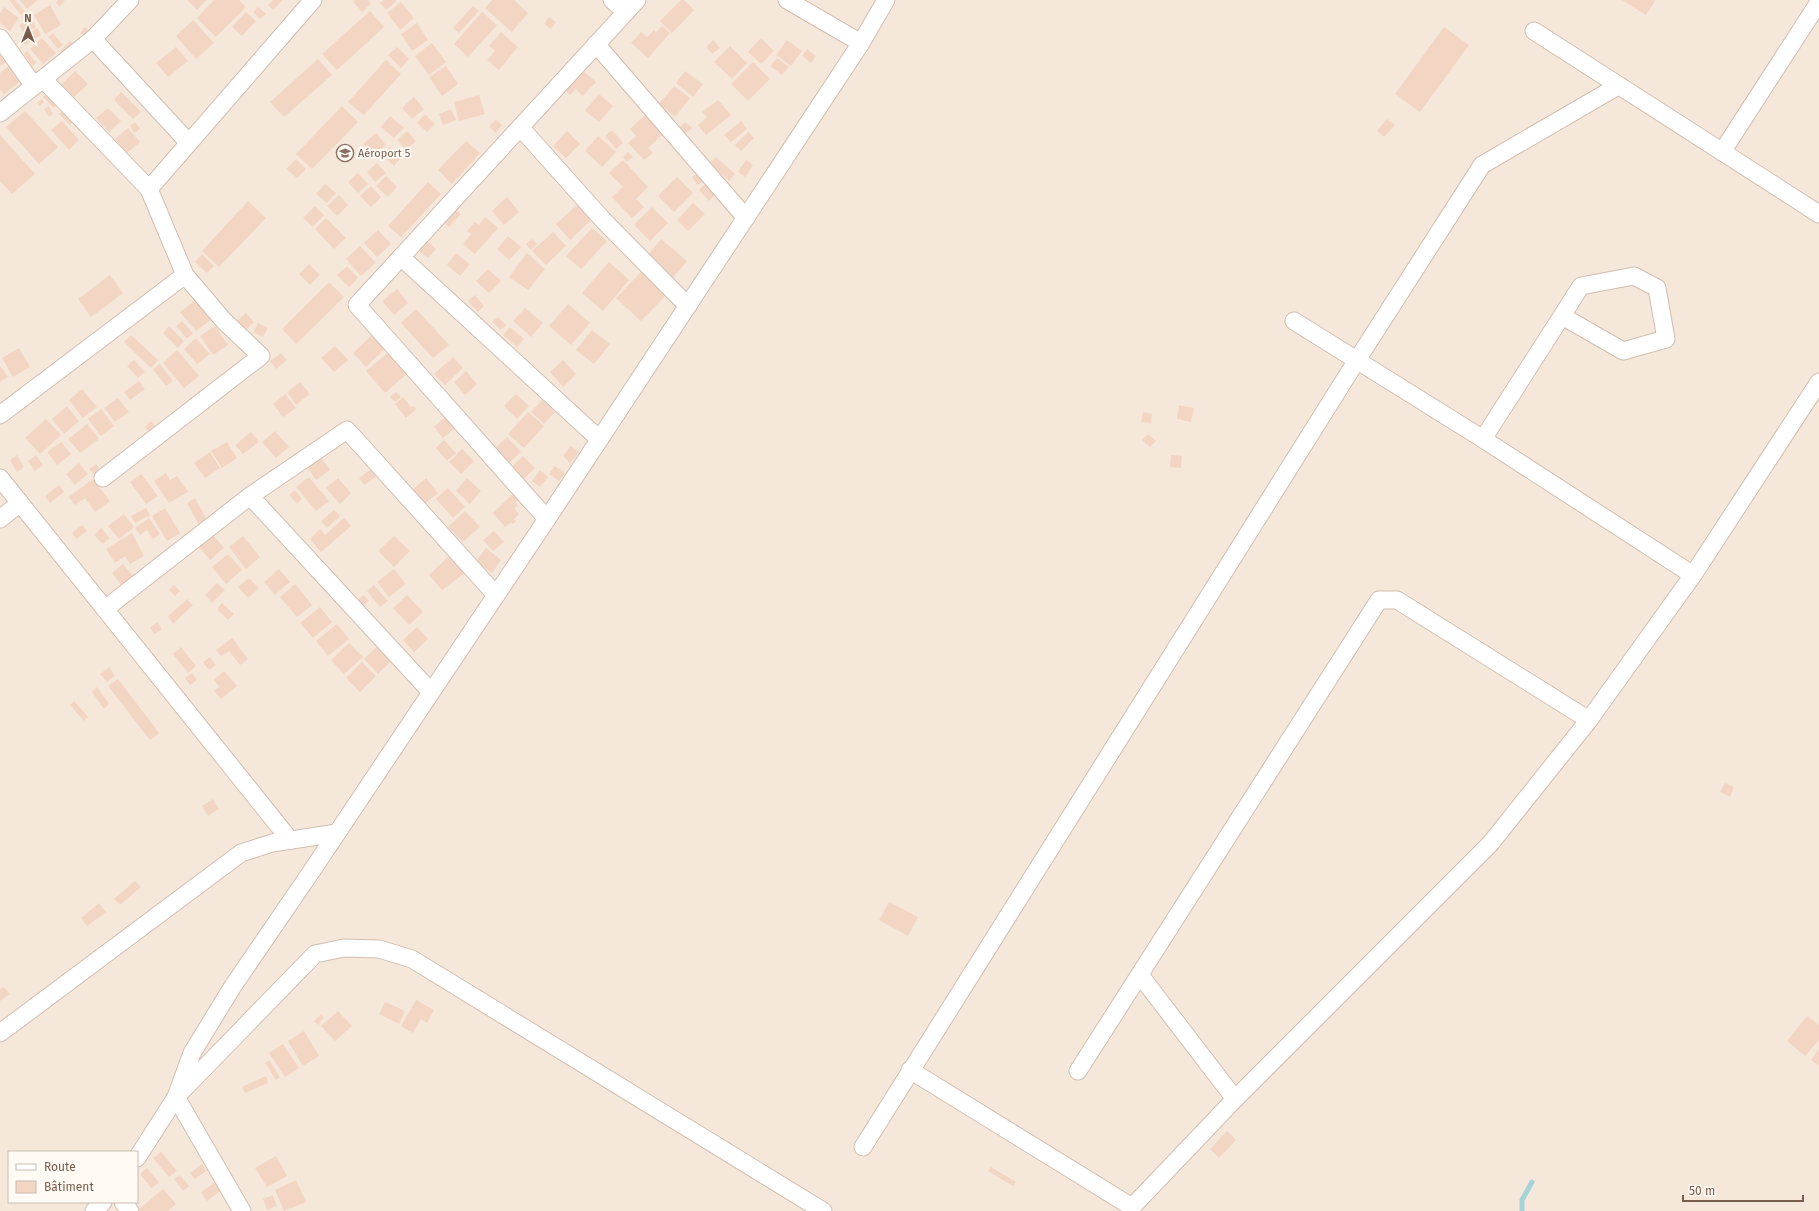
<svg xmlns="http://www.w3.org/2000/svg" width="1819" height="1211" viewBox="0 0 1819 1211" font-family="'Fira Sans',sans-serif">
	<rect width="100%" height="100%" fill="#fdf6ec"/>
	<!-- residential -->
	<path fill="#f5e8da" fill-rule="evenodd" d="M0 0H1819V1211H0ZM9 1152H137V1202H9Z"/>
	<g fill="none" stroke-linecap="round" stroke-linejoin="round">
		<!-- stream -->
		<path stroke="#a5d3da" stroke-width="5" d="M1522 1211V1200L1532 1182"/>
	</g>
	<!-- building -->
	<g fill="#f3d5c3">
		<path d="M9 0H15L25 12 21 15Z"/>
		<path d="M20 0H38L27 9Z"/>
		<path d="M58 0H65L60 7 56 3Z"/>
		<path d="M187 0H207L197 10Z"/>
		<path d="M214 0H239L246 7 216 37 197 18Z"/>
		<path d="M273 0H283L273 10 268 5Z"/>
		<path d="M355 0H368L371 4 362 12 353 1Z"/>
		<path d="M384 0H395L397 1 386 10 380 3Z"/>
		<path d="M492 0H514L528 13 512 32 485 8Z"/>
		<path d="M681 0H684L694 10 672 33 660 21Z"/>
		<path d="M1622 0H1653L1655 1 1646 15Z"/>
		<path d="M401 2 414 18 400 30 387 13Z"/>
		<path d="M50 5 61 25 45 34 34 15Z"/>
		<path d="M473 6 479 11 459 33 453 28Z"/>
		<path d="M4 7 19 18 10 31 0 23V13Z"/>
		<path d="M258 7 266 14 260 19 253 12Z"/>
		<path d="M370 11 384 27 337 70 322 54Z"/>
		<path d="M246 12 256 21 242 36 232 27Z"/>
		<path d="M482 12 497 25 468 57 454 44Z"/>
		<path d="M549 17 556 22 551 29 544 24Z"/>
		<path d="M31 18 36 27 24 34 19 25Z"/>
		<path d="M193 20 214 43 196 59 176 36Z"/>
		<path d="M417 23 428 40 412 51 401 34Z"/>
		<path d="M662 26 670 33 648 58 631 43 641 32 647 37 654 30 656 32Z"/>
		<path d="M85 27 91 32 86 38 80 33Z"/>
		<path d="M1444 27 1469 45 1420 112 1395 94Z"/>
		<path d="M37 28 41 35 25 45 21 38Z"/>
		<path d="M501 32 518 47 499 70 487 60 495 51 489 46Z"/>
		<path d="M53 33 63 45 58 49 48 37Z"/>
		<path d="M42 38 56 53 43 64 30 49Z"/>
		<path d="M761 38 774 51 761 64 748 52Z"/>
		<path d="M713 40 720 48 712 54 706 47Z"/>
		<path d="M787 40 802 51 791 66 776 55Z"/>
		<path d="M70 41 75 46 64 55 60 51Z"/>
		<path d="M432 43 446 62 429 75 415 56Z"/>
		<path d="M730 46 747 63 732 79 714 62Z"/>
		<path d="M176 47 188 61 168 77 156 63Z"/>
		<path d="M397 47 409 59 401 68 388 55Z"/>
		<path d="M807 49 816 56 811 63 802 56Z"/>
		<path d="M27 51 36 63 32 66 24 54Z"/>
		<path d="M6 53 10 60 0 66V56Z"/>
		<path d="M777 58 789 67 782 75 770 66Z"/>
		<path d="M318 59 332 75 284 117 270 102Z"/>
		<path d="M386 60 401 74 364 115 348 102Z"/>
		<path d="M753 62 770 79 748 101 731 84Z"/>
		<path d="M9 66 21 81 4 94 0 89V73Z"/>
		<path d="M446 66 458 84 442 96 429 77Z"/>
		<path d="M581 69 596 82 583 96 576 89 570 95 563 88Z"/>
		<path d="M75 71 88 84 74 97 61 85Z"/>
		<path d="M685 71 703 84 693 97 676 83Z"/>
		<path d="M674 86 690 98 675 117 659 104Z"/>
		<path d="M121 92 141 112 133 119 114 100Z"/>
		<path d="M48 93 58 104 54 108 43 97Z"/>
		<path d="M599 94 613 106 599 122 585 111Z"/>
		<path d="M479 95 485 114 459 121 454 102Z"/>
		<path d="M414 97 424 109 412 119 402 108Z"/>
		<path d="M42 99 44 102 40 106 37 103Z"/>
		<path d="M718 100 731 115 706 135 698 125 707 117 702 112Z"/>
		<path d="M49 106 53 114 49 117 44 109Z"/>
		<path d="M342 106 358 122 312 169 296 154Z"/>
		<path d="M65 108 76 119 70 125 59 114Z"/>
		<path d="M108 108 121 121 109 132 96 118Z"/>
		<path d="M451 109 456 120 443 125 439 114Z"/>
		<path d="M25 111 58 147 39 164 6 127Z"/>
		<path d="M425 114 435 124 427 132 417 123Z"/>
		<path d="M646 114 664 133 648 148 653 153 644 160 628 143 636 136 630 129Z"/>
		<path d="M390 116 404 128 394 138 381 127Z"/>
		<path d="M496 119 502 125 496 133 489 127Z"/>
		<path d="M1387 119 1395 125 1384 137 1377 131Z"/>
		<path d="M62 121 79 140 69 150 51 130Z"/>
		<path d="M741 121 747 129 731 142 724 135Z"/>
		<path d="M135 122 140 129 134 133 130 126Z"/>
		<path d="M685 122 692 128 685 134 679 128Z"/>
		<path d="M128 128 140 142 127 153 115 139Z"/>
		<path d="M612 130 623 143 616 149 605 136Z"/>
		<path d="M407 131 416 141 406 150 397 140Z"/>
		<path d="M567 131 580 144 566 158 553 146Z"/>
		<path d="M748 132 754 138 741 151 735 145Z"/>
		<path d="M376 133 386 145 373 156 363 144Z"/>
		<path d="M0 135 35 174 12 194 0 181Z"/>
		<path d="M598 136 616 152 602 167 585 151Z"/>
		<path d="M466 141 480 153 452 184 438 170Z"/>
		<path d="M390 147 401 158 394 166 383 155Z"/>
		<path d="M628 152 633 157 627 162 623 157Z"/>
		<path d="M716 157 735 174 729 181 710 163Z"/>
		<path d="M296 159 306 169 297 178 286 169Z"/>
		<path d="M623 160 648 187 636 199 644 207 632 218 612 197 623 187 609 173Z"/>
		<path d="M746 160 753 165 745 177 738 172Z"/>
		<path d="M377 163 386 173 375 182 367 172Z"/>
		<path d="M358 173 368 184 358 193 348 182Z"/>
		<path d="M698 173 704 181 697 185 692 177Z"/>
		<path d="M386 176 397 187 388 197 376 186Z"/>
		<path d="M677 177 693 193 674 212 658 196Z"/>
		<path d="M428 182 441 194 401 237 388 226Z"/>
		<path d="M706 183 716 194 709 201 699 190Z"/>
		<path d="M325 184 336 193 327 203 316 194Z"/>
		<path d="M371 186 381 197 371 207 360 196Z"/>
		<path d="M339 195 348 205 337 216 327 206Z"/>
		<path d="M507 197 519 212 504 225 492 211Z"/>
		<path d="M248 201 266 218 219 267 202 251Z"/>
		<path d="M693 203 705 214 688 231 677 220Z"/>
		<path d="M577 205 591 220 570 240 556 224Z"/>
		<path d="M315 206 324 215 313 227 303 218Z"/>
		<path d="M652 207 668 223 650 241 634 225Z"/>
		<path d="M455 209 461 214 449 227 443 222Z"/>
		<path d="M485 217 498 228 475 254 463 244 471 234 467 231 475 222 479 225Z"/>
		<path d="M326 218 346 238 334 249 315 229Z"/>
		<path d="M592 228 607 241 581 269 566 256Z"/>
		<path d="M378 230 391 244 377 257 364 243Z"/>
		<path d="M553 232 566 246 546 265 532 251Z"/>
		<path d="M508 236 521 247 509 260 497 249Z"/>
		<path d="M532 239 537 244 531 250 526 244Z"/>
		<path d="M661 239 687 261 671 280 646 257Z"/>
		<path d="M427 241 436 249 428 258 419 251Z"/>
		<path d="M360 246 376 263 361 276 346 259Z"/>
		<path d="M456 253 470 264 460 276 447 265Z"/>
		<path d="M527 253 545 269 528 290 509 277Z"/>
		<path d="M202 254 214 266 207 273 195 262Z"/>
		<path d="M609 262 629 280 603 311 582 293Z"/>
		<path d="M309 264 320 275 310 285 299 274Z"/>
		<path d="M347 266 358 278 349 287 337 275Z"/>
		<path d="M488 269 501 281 489 293 476 281Z"/>
		<path d="M641 272 666 295 641 321 616 298Z"/>
		<path d="M110 275 123 293 91 317 78 299Z"/>
		<path d="M329 282 344 297 296 344 282 329Z"/>
		<path d="M397 289 408 303 394 315 382 301Z"/>
		<path d="M475 295 484 306 478 312 468 301Z"/>
		<path d="M197 299 212 319 196 331 180 312Z"/>
		<path d="M568 304 590 323 571 345 549 326Z"/>
		<path d="M525 308 543 323 531 337 513 321Z"/>
		<path d="M416 309 449 345 433 358 401 323Z"/>
		<path d="M246 313 254 322 245 331 236 322Z"/>
		<path d="M498 317 506 325 501 330 492 322Z"/>
		<path d="M182 321 193 333 187 339 176 326Z"/>
		<path d="M258 323 268 328 263 337 253 332Z"/>
		<path d="M169 326 184 341 178 348 163 333Z"/>
		<path d="M215 326 228 345 213 355 200 336Z"/>
		<path d="M510 327 524 339 517 347 503 335Z"/>
		<path d="M592 330 610 344 594 364 576 350Z"/>
		<path d="M373 334 386 348 366 367 353 353Z"/>
		<path d="M131 335 158 360 151 368 124 342Z"/>
		<path d="M196 338 210 354 197 364 184 349Z"/>
		<path d="M335 346 348 360 334 372 321 358Z"/>
		<path d="M19 348 30 367 13 377 2 358Z"/>
		<path d="M177 350 199 376 184 388 163 363Z"/>
		<path d="M390 351 409 372 385 393 366 371Z"/>
		<path d="M281 353 287 360 276 369 270 361Z"/>
		<path d="M453 357 463 368 445 385 434 374Z"/>
		<path d="M134 360 145 372 138 378 127 366Z"/>
		<path d="M563 360 576 374 563 387 550 372Z"/>
		<path d="M160 364 173 381 166 386 153 369Z"/>
		<path d="M0 366 8 377 0 382Z"/>
		<path d="M466 371 477 384 465 395 454 382Z"/>
		<path d="M139 381 145 389 130 400 124 392Z"/>
		<path d="M300 382 310 394 296 405 287 392Z"/>
		<path d="M82 389 97 407 83 418 69 400Z"/>
		<path d="M396 392 401 397 395 402 390 397Z"/>
		<path d="M285 394 296 408 283 417 273 404Z"/>
		<path d="M516 394 529 406 517 419 504 406Z"/>
		<path d="M403 397 411 407 414 406 416 409 406 418 395 404Z"/>
		<path d="M118 398 129 412 115 422 104 408Z"/>
		<path d="M542 400 555 412 544 424 531 412Z"/>
		<path d="M1179 405 1194 408 1191 422 1177 419Z"/>
		<path d="M67 406 79 421 64 434 52 419Z"/>
		<path d="M101 409 114 426 101 436 88 419Z"/>
		<path d="M528 412 544 426 524 448 508 434Z"/>
		<path d="M1143 412 1152 414 1151 423 1141 422Z"/>
		<path d="M447 416 456 427 443 438 434 427Z"/>
		<path d="M46 419 61 435 40 454 25 438Z"/>
		<path d="M151 421 157 428 150 433 145 427Z"/>
		<path d="M87 424 99 439 80 453 68 439Z"/>
		<path d="M275 431 289 447 276 458 262 442Z"/>
		<path d="M251 432 259 442 243 454 235 445Z"/>
		<path d="M1148 434 1156 441 1150 447 1142 440Z"/>
		<path d="M507 437 521 452 508 464 494 449Z"/>
		<path d="M444 440 456 453 447 461 436 448Z"/>
		<path d="M61 442 71 454 57 465 47 452Z"/>
		<path d="M227 442 237 458 222 468 211 451Z"/>
		<path d="M571 446 579 452 570 463 563 456Z"/>
		<path d="M462 449 474 461 461 474 449 462Z"/>
		<path d="M210 452 220 468 205 478 194 463Z"/>
		<path d="M17 455 24 467 17 472 10 460Z"/>
		<path d="M36 455 43 465 35 471 28 461Z"/>
		<path d="M1171 455 1182 456 1181 468 1170 467Z"/>
		<path d="M523 456 535 468 524 479 512 467Z"/>
		<path d="M321 457 330 470 316 480 307 467Z"/>
		<path d="M79 463 88 474 75 485 66 474Z"/>
		<path d="M96 464 102 472 96 477 89 469Z"/>
		<path d="M555 466 565 473 559 481 549 474Z"/>
		<path d="M371 469 376 477 364 485 359 478Z"/>
		<path d="M540 470 548 477 540 487 532 481Z"/>
		<path d="M166 473 170 480 177 476 188 492 169 503 154 481Z"/>
		<path d="M141 474 158 496 146 504 130 482Z"/>
		<path d="M309 477 329 501 316 511 296 487Z"/>
		<path d="M338 478 351 493 340 504 326 488Z"/>
		<path d="M426 478 438 493 423 505 412 490Z"/>
		<path d="M467 478 481 491 470 504 456 491Z"/>
		<path d="M93 479 110 501 95 512 85 498 75 505 69 497Z"/>
		<path d="M59 485 64 492 50 503 45 496Z"/>
		<path d="M448 488 465 507 453 518 436 499Z"/>
		<path d="M295 490 302 499 297 504 289 495Z"/>
		<path d="M516 491 521 497 515 503 518 505 514 508 519 514 514 519 516 521 513 524 511 522 505 527 493 513Z"/>
		<path d="M195 498 207 520 199 525 187 503Z"/>
		<path d="M146 508 150 515 135 523 131 516Z"/>
		<path d="M165 508 180 533 167 541 152 516Z"/>
		<path d="M334 510 340 516 327 528 321 521Z"/>
		<path d="M465 511 480 527 463 542 448 527Z"/>
		<path d="M124 514 134 527 119 539 108 526Z"/>
		<path d="M149 518 160 534 153 539 147 530 140 535 135 528Z"/>
		<path d="M344 518 351 526 321 552 310 539 320 529 325 535Z"/>
		<path d="M82 525 87 531 76 539 72 533Z"/>
		<path d="M101 528 110 538 103 544 94 535Z"/>
		<path d="M494 531 504 542 493 551 483 540Z"/>
		<path d="M132 533 144 556 130 564 125 556 115 563 106 549Z"/>
		<path d="M212 534 224 548 210 560 198 546Z"/>
		<path d="M243 536 260 557 246 569 229 547Z"/>
		<path d="M394 536 410 551 394 567 378 551Z"/>
		<path d="M486 548 501 560 492 573 476 561Z"/>
		<path d="M228 554 242 570 226 584 212 567Z"/>
		<path d="M448 557 465 573 442 590 429 575Z"/>
		<path d="M123 564 135 578 123 587 112 573Z"/>
		<path d="M279 569 290 582 275 595 264 582Z"/>
		<path d="M394 569 406 584 389 597 377 582Z"/>
		<path d="M249 578 259 588 248 598 238 587Z"/>
		<path d="M217 583 225 590 212 603 205 595Z"/>
		<path d="M295 584 312 605 297 617 280 597Z"/>
		<path d="M174 585 180 591 175 596 169 590Z"/>
		<path d="M374 585 388 601 380 607 367 591Z"/>
		<path d="M364 595 369 601 360 608 355 602Z"/>
		<path d="M407 595 423 612 409 625 393 608Z"/>
		<path d="M187 599 193 605 173 624 168 616Z"/>
		<path d="M222 603 234 614 228 620 217 609Z"/>
		<path d="M320 607 332 622 313 638 300 623Z"/>
		<path d="M157 622 162 629 155 634 150 628Z"/>
		<path d="M337 624 349 639 328 656 316 641Z"/>
		<path d="M417 627 428 639 414 652 403 640Z"/>
		<path d="M232 638 248 659 240 665 229 651 221 656 216 650Z"/>
		<path d="M349 643 363 657 344 674 331 660Z"/>
		<path d="M378 646 392 660 378 674 364 659Z"/>
		<path d="M181 647 196 666 188 673 173 654Z"/>
		<path d="M210 657 216 665 209 670 203 662Z"/>
		<path d="M362 662 376 676 360 692 346 678Z"/>
		<path d="M109 667 115 676 107 682 100 674Z"/>
		<path d="M224 671 237 686 221 699 214 691 219 687 214 680Z"/>
		<path d="M192 673 197 680 190 685 185 678Z"/>
		<path d="M118 679 159 733 150 740 108 686Z"/>
		<path d="M97 687 109 704 104 709 92 692Z"/>
		<path d="M74 701 88 717 84 721 70 705Z"/>
		<path d="M1725 783 1734 787 1730 797 1720 792Z"/>
		<path d="M213 799 219 809 208 816 202 806Z"/>
		<path d="M135 881 141 887 120 905 114 899Z"/>
		<path d="M889 902 918 917 908 936 879 920Z"/>
		<path d="M99 903 106 912 87 926 81 918Z"/>
		<path d="M4 987 10 994 0 1001V989Z"/>
		<path d="M416 1000 434 1010 427 1023 421 1019 413 1033 401 1026Z"/>
		<path d="M385 1002 405 1011 399 1024 379 1014Z"/>
		<path d="M338 1011 352 1026 335 1041 321 1026Z"/>
		<path d="M321 1014 324 1018 318 1025 314 1021Z"/>
		<path d="M1807 1016 1819 1025V1040L1805 1056 1787 1041Z"/>
		<path d="M304 1031 319 1056 303 1066 288 1041Z"/>
		<path d="M283 1044 299 1068 285 1077 269 1053Z"/>
		<path d="M1819 1049V1066L1811 1060Z"/>
		<path d="M269 1060 280 1077 276 1080 265 1063Z"/>
		<path d="M266 1076 268 1083 245 1093 242 1087Z"/>
		<path d="M1227 1131 1236 1140 1219 1158 1210 1149Z"/>
		<path d="M161 1152 177 1171 169 1177 153 1158Z"/>
		<path d="M276 1156 287 1176 267 1187 255 1168Z"/>
		<path d="M202 1164 206 1171 195 1179 190 1173Z"/>
		<path d="M991 1167 1016 1182 1013 1186 988 1171Z"/>
		<path d="M147 1168 159 1183 151 1188 140 1174Z"/>
		<path d="M180 1175 189 1186 183 1191 174 1179Z"/>
		<path d="M296 1180 306 1202 284 1211 275 1190Z"/>
		<path d="M217 1181 223 1189 207 1201 201 1192Z"/>
		<path d="M163 1189 176 1204 168 1211H137Z"/>
		<path d="M273 1195 277 1206 267 1210 263 1199Z"/>
	</g>
	<g fill="none" stroke-linecap="round" stroke-linejoin="round">
		<defs>
			<g id="street">
				<path d="M612 0 626 12"/>
				<path d="M787 0 861 43 886 0"/>
				<path d="M1534 31 1819 214"/>
				<path d="M0 38 34 86"/>
				<path d="M93 39 189 143"/>
				<path d="M596 44 746 218"/>
				<path d="M43 79 149 189 313 0"/>
				<path d="M0 113 93 39 130 0"/>
				<path d="M520 127 603 220 688 306"/>
				<path d="M1722 152 1819 2"/>
				<path d="M401 257 599 439"/>
				<path d="M1294 321 1483 439 1693 575"/>
				<path d="M0 415 185 275"/>
				<path d="M1483 439 1581 286 1634 276 1657 288 1666 339 1623 351 1562 316"/>
				<path d="M0 478 290 840"/>
				<path d="M103 478 261 356 224 321 185 275 149 189"/>
				<path d="M250 496 431 692"/>
				<path d="M0 519 20 503"/>
				<path d="M547 519 357 305 637 0"/>
				<path d="M105 609 250 496 347 430 496 595"/>
				<path d="M1140 975 1235 1099"/>
				<path d="M0 1033 241 853 272 843 337 833"/>
				<path d="M910 1070 1132 1207 1235 1099 1490 844 1589 720 1693 575 1819 382"/>
				<path d="M1078 1071 1379 600H1397L1589 720"/>
				<path d="M863 1147 1357 360 1482 165 1618 86"/>
				<path d="M137 1158 176 1097 192 1053 233 986 311 872 547 519 861 43"/>
				<path d="M123 1202 130 1211"/>
				<path d="M94 1211 103 1202"/>
				<path d="M242 1211 176 1097 315 954 344 948 379 949 412 959 823 1211"/>
			</g>
		</defs>
		<!-- street casing -->
		<use href="#street" stroke="#d1beb0" stroke-width="19"/>
		<!-- street -->
		<use href="#street" stroke="#fff" stroke-width="17"/>
	</g>
	<!-- icons -->
	<defs>
		<symbol id="school-ring" viewBox="-11 -11 22 22"><circle r="9.5" fill="#fffaf3" stroke="#8d6e63" stroke-width="1.5"/><path d="M0-5L7-2L0 1L-7-2ZM-4 1L0 2.5L4 1V4Q0 6-4 4Z" fill="#8d6e63"/></symbol>
	</defs>
	<g fill-rule="evenodd">
		<use href="#school-ring" x="335" y="143" width="20" height="20"/>
	</g>
	<g text-anchor="middle" dominant-baseline="central" stroke-width="4" stroke-linejoin="round" paint-order="stroke">
		<!-- education labels -->
		<g font-size="11" fill="#785e54" stroke="#fffaf3" text-anchor="start">
			<text x="358" y="153">Aéroport 5</text>
		</g>
	</g>
	<!-- legend -->
	<rect x="8" y="1151" width="130" height="52" fill="#fffaf3" stroke="#cabbb1"/>
	<rect x="16" y="1164" width="20" height="6" fill="#ffffff" stroke="#cabbb1"/>
	<text x="44" y="1171" font-size="12" fill="#7a5c4d">Route</text>
	<rect x="16" y="1181" width="20" height="12" fill="#f3d5c3" stroke="#cabbb1"/>
	<text x="44" y="1191" font-size="12" fill="#7a5c4d">Bâtiment</text>
	<!-- north arrow -->
	<g transform="translate(28 28)" stroke="#fffaf3" stroke-width="3" paint-order="stroke">
	<path d="M0-3L7 15L0 10L-7 15Z" fill="#7a5c4d"/>
	<text y="-6" font-size="11" font-weight="bold" text-anchor="middle" fill="#7a5c4d">N</text>
	</g>
	<!-- scale -->
	<path d="M1683 1195v6h120v-6" fill="none" stroke="#7a5c4d" stroke-width="2"/>
	<text x="1689" y="1195" font-size="12" fill="#7a5c4d" stroke="#fffaf3" stroke-width="3" paint-order="stroke">50 m</text>
</svg>
